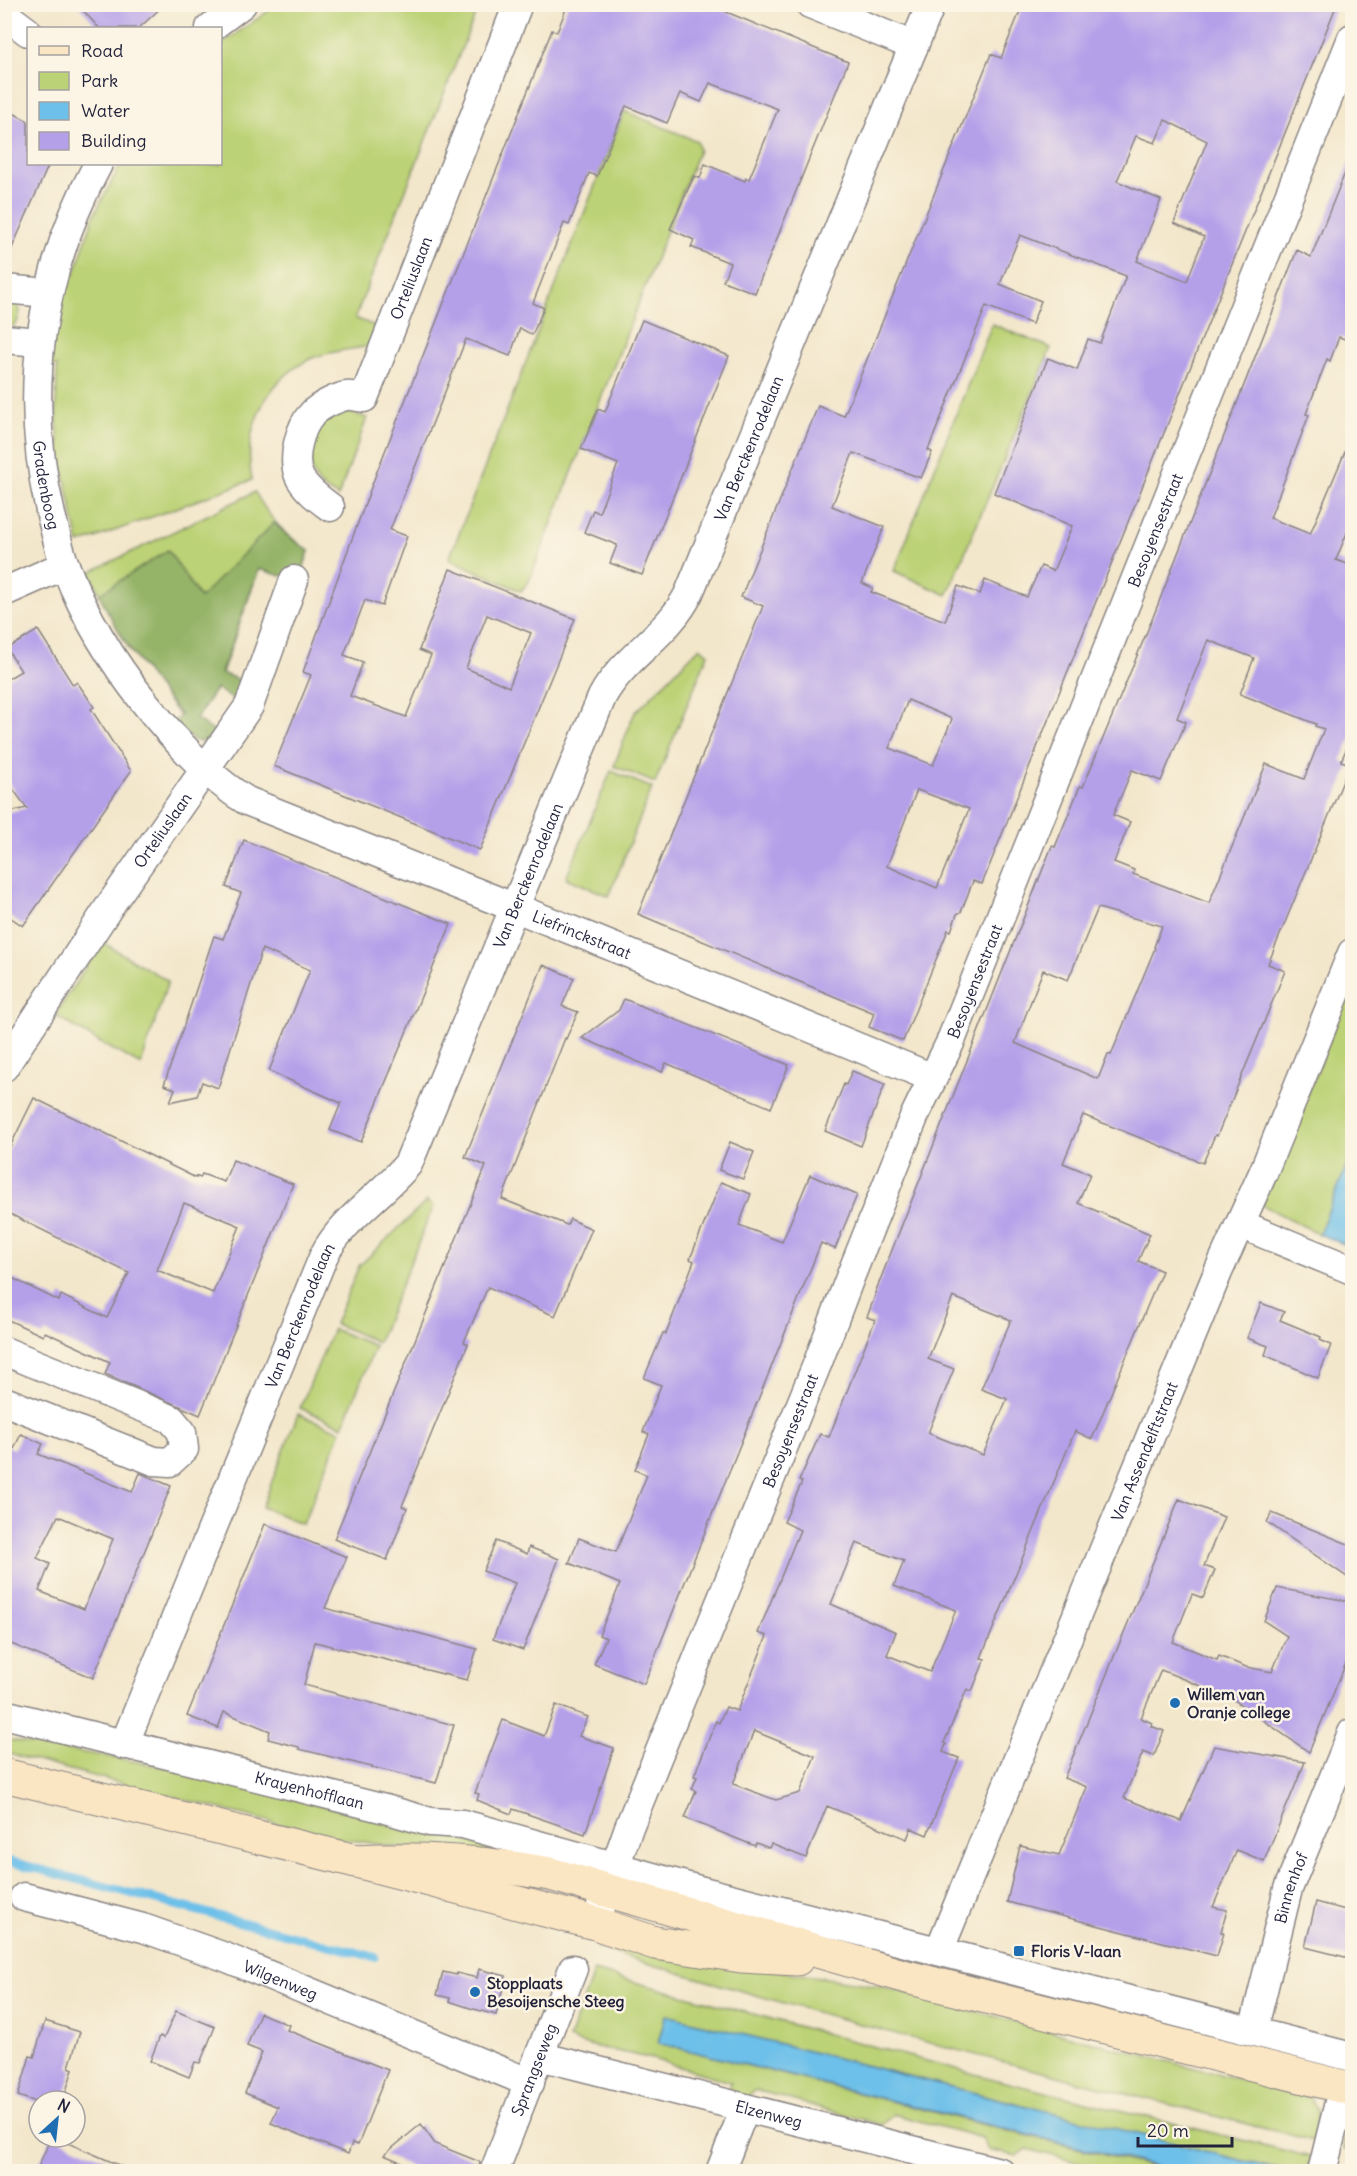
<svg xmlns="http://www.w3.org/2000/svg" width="1357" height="2176" viewBox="0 0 1357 2176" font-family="Delius,sans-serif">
	<rect width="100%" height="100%" fill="#fcf5e5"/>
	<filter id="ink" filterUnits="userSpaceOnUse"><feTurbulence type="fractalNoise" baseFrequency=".0167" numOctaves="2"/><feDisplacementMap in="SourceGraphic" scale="12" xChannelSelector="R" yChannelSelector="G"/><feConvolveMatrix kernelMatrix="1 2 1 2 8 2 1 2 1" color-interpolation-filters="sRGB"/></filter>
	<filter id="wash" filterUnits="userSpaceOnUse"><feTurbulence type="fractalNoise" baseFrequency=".008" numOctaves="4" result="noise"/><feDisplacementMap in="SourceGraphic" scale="24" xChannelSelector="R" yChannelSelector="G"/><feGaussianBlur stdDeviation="1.35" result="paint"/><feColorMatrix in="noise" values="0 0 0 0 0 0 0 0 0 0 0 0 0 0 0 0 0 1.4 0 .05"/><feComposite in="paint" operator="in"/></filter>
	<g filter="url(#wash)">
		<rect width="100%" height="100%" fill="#f3e7cb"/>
		<!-- green -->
		<g fill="#bcd276" stroke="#6f7a58" stroke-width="1.5">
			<path d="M277 5H479L355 318 377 327 369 346C350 350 327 351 310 359 264 382 242 431 252 480L79 544 60 455 56 411 57 366 49 365 65 273 74 275 94 215 121 164H220V45Z"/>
			<path d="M624 111 697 141 699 150 529 581 521 591 449 559Z"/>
			<path d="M5 297 16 302 20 310C19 322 16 326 5 330Z"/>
			<path d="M992 324 1051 348 947 595 894 571Z"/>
			<path d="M349 412 367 418 338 497C332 493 323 488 319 483 307 469 306 439 319 425 326 418 339 415 349 412Z"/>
			<path d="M255 492C270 519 283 533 309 551L303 569H259L217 688 196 719 215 732 206 741 199 742 129 649 108 612 90 572Z"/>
			<path d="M700 647 708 654 655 783 614 766 634 714Z"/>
			<path d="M611 771 652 788 609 896 566 878Z"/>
			<path d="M102 942 168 981 141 1065 97 1041 55 1015Z"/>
			<path d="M1352 984V1153L1319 1234 1262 1205Z"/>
			<path d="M427 1201 433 1207 378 1342 335 1324 359 1266Z"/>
			<path d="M333 1329 375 1346 343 1426 300 1408Z"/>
			<path d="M298 1414 341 1431 303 1524 262 1507Z"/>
			<path d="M4 1739 150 1764 521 1853 429 1852 325 1836 5 1753Z"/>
			<path d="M596 1935 645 1951 880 1986 1104 2045 1310 2097 1318 2110 1314 2141C1074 2080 834 2022 598 1948Z"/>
			<path d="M594 1971 993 2079 1311 2157 1307 2171H1284L666 2015 658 2043 1168 2171H1111L1027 2149 1017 2156 988 2150 982 2138 893 2114 883 2125 755 2090 744 2100 728 2095 731 2082 653 2059 579 2043 569 2039Z"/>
			<path d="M1352 2119V2151L1344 2149C1344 2139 1344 2127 1352 2119Z"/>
		</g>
		<!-- forest -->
		<path fill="#95b467" stroke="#5c6b51" stroke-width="1.5" d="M274 523 288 536 309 551 303 569 281 576 259 569 221 673 243 681 235 701 216 688 196 719 215 732C199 753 187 735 174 722L181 715C149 678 120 639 99 594L168 550 200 598Z"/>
		<!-- water -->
		<g fill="#6dc0e9" stroke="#487192" stroke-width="1.5">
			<path d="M1352 1153V1225L1344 1244 1319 1234Z"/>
			<path d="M666 2015 1284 2171H1175L658 2043Z"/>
		</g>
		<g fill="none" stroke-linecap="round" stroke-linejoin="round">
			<!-- stream -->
			<path stroke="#6dc0e9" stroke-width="9" d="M4 1860 374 1957"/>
		</g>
		<g id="blocks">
			<!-- building -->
			<g fill="#b49fe9" fill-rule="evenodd">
				<path d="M77 4H165L139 28H99Z"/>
				<path d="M568 4H707L848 62 755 293 723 281 730 263 691 247 694 240 670 229 694 176 700 178 705 164 745 181 746 178 749 179 778 109 710 83 701 102 680 93 667 123 626 106 597 176 589 173 569 225 564 223 533 303 544 308 532 335 520 328 510 356 466 339 390 530 407 536 382 606 365 600 344 655 363 662 350 696 406 717 431 655 419 650 450 569 575 619 480 850 274 766 311 675 303 672 376 474 552 30 557 32ZM487 615 531 633 509 687 466 668Z"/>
				<path d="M1023 4H1337L982 884 973 881 961 912 957 914 951 931 948 930 903 1041 869 1027 874 1013 638 914 763 606 741 597 818 406 844 416 991 54 1001 58ZM1165 120 1207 141 1174 223 1204 237 1187 281 1137 261 1161 200 1117 181 1136 136 1155 143ZM1020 235 1126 276 1100 343 1088 339 1077 370 1048 358 994 493 1072 526 1053 571 1041 566 1027 597 985 580 980 594 958 586 945 621 871 592 873 588 862 583 884 527 832 506 853 453 921 478 932 452 928 450 986 306 1032 324 1041 301 1000 284ZM908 700 952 719 933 765 889 748ZM917 790 969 809 937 888 887 866Z"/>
				<path d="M4 108 28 121V164H49L4 266Z"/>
				<path d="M1351 158 1353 342 1339 337 1330 361 1327 359 1306 414 1309 415 1270 518 1310 534 1353 433V518L1336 560 1353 566V734L1341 761 1350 764 1268 964 1285 971 1217 1136 1215 1135 1203 1163 1083 1115 1063 1163 1090 1174 1078 1203 1150 1234 1138 1261 1162 1271 1092 1439 1075 1431 981 1658 985 1659 972 1691 967 1689 944 1743 946 1744 943 1752 959 1758 927 1835 911 1828 907 1839 827 1806 806 1858 771 1844 769 1848 756 1843 755 1846 685 1818 696 1791 692 1789 697 1777 694 1776 716 1721 719 1723 726 1707 737 1711 767 1636 758 1633 800 1530 784 1522 802 1482 799 1481 820 1434 829 1437 875 1320 867 1317 876 1293H875L1052 846 1055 847 1080 786 1083 787 1153 617 1297 250 1311 257ZM1208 640 1254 658 1240 694 1316 724 1315 726 1324 729 1304 779 1266 764 1209 903 1133 874 1134 870 1114 862 1130 822 1113 815 1132 770 1161 781 1186 722 1177 718ZM1098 908 1162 926 1154 947 1155 948 1111 1055 1108 1054 1098 1079 1015 1043 1043 970 1068 980ZM953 1297 1011 1320 981 1389 1007 1399 983 1455 928 1433 954 1369 928 1359ZM856 1543 904 1561 894 1586 956 1610 930 1672 887 1655 896 1632 831 1604ZM754 1731 815 1756 800 1793 776 1800 733 1784Z"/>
				<path d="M642 320 729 356 642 575 610 563 617 545 584 532 593 510 599 513 618 464 581 449 598 409 605 412Z"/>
				<path d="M38 630 73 685 77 682 86 695 94 707 91 709 131 771 23 926 4 913V813L27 808 4 777V681L21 671 7 649Z"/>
				<path d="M244 840 451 924 361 1142 330 1130 341 1103 269 1071 310 970 262 949 218 1088 202 1082 197 1096 170 1102 175 1089 164 1085 214 936 223 939 241 893 226 887Z"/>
				<path d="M543 965 574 978 562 1006 578 1012 566 1039 565 1038 502 1199 567 1225 570 1219 592 1229 555 1316 488 1287 464 1342 468 1344 402 1506 407 1508 387 1560 334 1539 486 1166 465 1157Z"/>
				<path d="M624 999 789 1065 771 1108 666 1063 662 1072 582 1038 619 1010Z"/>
				<path d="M852 1071 885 1084 861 1146 825 1131 844 1084 846 1085Z"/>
				<path d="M34 1098 196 1178V1176L200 1178 202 1174 224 1182 233 1160 293 1184 200 1415 105 1374 110 1362 45 1332 43 1336 4 1318V1274L59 1301 61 1295 107 1318 129 1273 4 1211V1159ZM184 1203 240 1226 213 1293 157 1270Z"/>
				<path d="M730 1142 754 1152 743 1179 719 1170Z"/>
				<path d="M810 1175 857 1195 835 1249 821 1243 644 1684 594 1664 606 1638 599 1635 620 1584 569 1563 579 1538 616 1552 647 1475 635 1470 649 1434 643 1432 661 1385 644 1378 663 1333 666 1334 694 1261 690 1259 721 1182 751 1194 739 1225 782 1242Z"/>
				<path d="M1261 1303 1284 1312 1280 1320 1321 1337 1320 1340 1331 1345 1318 1378 1265 1355 1268 1346 1247 1338Z"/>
				<path d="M21 1434 43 1444 38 1454 132 1492 140 1473 171 1486 93 1678 4 1641V1445L14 1449ZM58 1516 113 1539 84 1609 39 1591 50 1564 37 1558Z"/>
				<path d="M1179 1499 1224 1517 1204 1566 1215 1570 1203 1598 1192 1594 1173 1642 1217 1660 1219 1656 1246 1667 1272 1672 1287 1636 1264 1621 1277 1588 1353 1602V1646L1309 1752 1231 1698 1161 1670 1141 1718 1152 1723 1151 1726 1164 1731 1154 1756 1143 1752 1124 1798 1181 1821 1214 1746 1305 1762 1264 1861 1237 1850 1213 1907 1227 1910 1221 1932 1224 1933 1217 1956 1007 1902 1020 1846 1059 1855 1087 1787 1064 1778Z"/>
				<path d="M1272 1513 1353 1546V1581L1267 1522Z"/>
				<path d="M265 1524 347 1557 325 1608 477 1649 467 1680 315 1642 304 1685 454 1725 436 1783 299 1749V1747L268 1739 270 1731 224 1712 218 1728 187 1716Z"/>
				<path d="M496 1541 527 1554 529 1547 559 1559 523 1650 493 1639 515 1583 483 1571Z"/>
				<path d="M556 1705 588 1717 579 1736 614 1748 585 1834 513 1809 511 1814 477 1800 479 1794 475 1793 503 1720 544 1736Z"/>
				<path d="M1316 1902 1353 1912V1959L1305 1947Z"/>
				<path d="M479 1969 506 1976 496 2015 470 2008 449 2001 450 1998 437 1995 443 1972 456 1975 457 1973 477 1978Z"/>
				<path d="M176 2011 215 2027 200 2063 195 2062 189 2077 150 2061 160 2036 164 2038Z"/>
				<path d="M260 2013 289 2025 287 2030 388 2070 358 2145 352 2143 348 2154 271 2123 278 2107 245 2093 262 2052 247 2046Z"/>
				<path d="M45 2021 80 2032 69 2067 73 2069 63 2101H39V2103L18 2096 30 2056 34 2057Z"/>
				<path d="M421 2124 435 2144 480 2162 478 2172H424L384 2155Z"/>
				<path d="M51 2137H54L135 2172H36Z"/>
			</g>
		</g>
	</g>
	<g filter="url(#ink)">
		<use href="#blocks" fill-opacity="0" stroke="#8a8483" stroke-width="1.5"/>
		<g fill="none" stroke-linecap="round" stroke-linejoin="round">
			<defs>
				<g id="street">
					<path d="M810 4 914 46"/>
					<path d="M4 16H7L28 32"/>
					<path d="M210 28 242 4"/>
					<path id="s1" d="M98 164C39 273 22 394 51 515 56 533 59 551 66 568 85 617 113 663 146 704 175 740 208 777 247 801L596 940 933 1078"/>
					<path d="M4 289 48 293"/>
					<path d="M4 339 40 342"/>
					<path id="s2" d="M330 507C319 499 307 490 300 478 291 461 299 427 313 413 320 406 336 398 346 396 351 395 359 397 364 398L518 4"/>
					<path d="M4 592 65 565"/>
					<path id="s3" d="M4 1067 113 901 249 706 294 580"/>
					<path d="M1240 1224 1352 1270"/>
					<path d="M4 1351 171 1419 182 1432 184 1449 170 1462 154 1461 4 1401"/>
					<path id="s4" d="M4 1714 385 1809 430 1822 463 1824 699 1890 1352 2057"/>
					<path id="s5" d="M124 1745 324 1255C342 1220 382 1195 408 1164L602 697C624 656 669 635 689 593L931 4"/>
					<path id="s6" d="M24 1897 143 1928 225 1957 530 2083"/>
					<path id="s7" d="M599 1912 629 1827 818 1362 849 1280 914 1117 950 1043 1352 38"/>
					<path id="s8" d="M939 1951 1218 1272 1263 1173 1352 953"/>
					<path id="s9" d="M1253 2031 1288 1889 1352 1733"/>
					<path id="s10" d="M539 2056 1000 2172"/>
					<path id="s11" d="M494 2172 573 1969"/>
					<path d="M720 2172 745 2108"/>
					<path d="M1322 2172 1343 2086"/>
				</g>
				<g id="secondary">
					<path d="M4 1775 356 1861 595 1923 655 1943 741 1956 797 1959"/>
					<path d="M356 1861C422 1857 485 1862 550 1874L907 1977 1352 2089"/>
				</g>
			</defs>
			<!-- street casing -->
			<use href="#street" stroke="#8a8483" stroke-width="31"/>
			<!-- secondary casing -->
			<use href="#secondary" stroke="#8a8483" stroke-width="35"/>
			<!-- street -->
			<use href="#street" stroke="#fff" stroke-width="28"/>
			<!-- secondary -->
			<use href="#secondary" stroke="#fbe6c3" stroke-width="33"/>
		</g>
	</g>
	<!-- markers -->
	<g fill="#1f6fb2" stroke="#fcf5e5" stroke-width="2">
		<circle cx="1175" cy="1703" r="6"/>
		<rect x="1013" y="1945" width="12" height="12" rx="3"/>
		<circle cx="475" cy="1992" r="6"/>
	</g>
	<g text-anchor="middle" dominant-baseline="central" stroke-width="5" stroke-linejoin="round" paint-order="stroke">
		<!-- street labels -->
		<g font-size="16" fill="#22223b" stroke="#fcf5e5">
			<text stroke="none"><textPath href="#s2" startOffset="296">Orteliuslaan</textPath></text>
			<text stroke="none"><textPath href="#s5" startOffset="1452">Van Berckenrodelaan</textPath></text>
			<text stroke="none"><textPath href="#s1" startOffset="332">Gradenboog</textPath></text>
			<text stroke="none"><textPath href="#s7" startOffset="1490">Besoyensestraat</textPath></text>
			<text stroke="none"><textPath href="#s3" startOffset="285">Orteliuslaan</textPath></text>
			<text stroke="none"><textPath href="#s5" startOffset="966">Van Berckenrodelaan</textPath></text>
			<text stroke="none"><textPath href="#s1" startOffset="1077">Liefrinckstraat</textPath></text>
			<text stroke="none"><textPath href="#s7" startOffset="1004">Besoyensestraat</textPath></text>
			<text stroke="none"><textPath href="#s5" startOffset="464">Van Berckenrodelaan</textPath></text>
			<text stroke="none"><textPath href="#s7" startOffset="518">Besoyensestraat</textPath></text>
			<text stroke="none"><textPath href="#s8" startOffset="540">Van Assendelftstraat</textPath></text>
			<text stroke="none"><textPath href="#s4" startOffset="315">Krayenhofflaan</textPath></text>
			<text stroke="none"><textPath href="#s9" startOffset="148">Binnenhof</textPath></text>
			<text stroke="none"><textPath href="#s6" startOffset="270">Wilgenweg</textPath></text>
			<text stroke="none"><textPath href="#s11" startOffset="110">Sprangseweg</textPath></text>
			<text stroke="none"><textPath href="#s10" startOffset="237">Elzenweg</textPath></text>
		</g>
		<!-- poi labels -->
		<g font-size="16" font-weight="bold" fill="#22223b" stroke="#fcf5e5" text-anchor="start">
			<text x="1187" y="1694">Willem van<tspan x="1187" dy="18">Oranje college</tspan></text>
			<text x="1031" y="1951">Floris V-laan</text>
			<text x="487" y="1983">Stopplaats<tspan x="487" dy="18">Besoijensche Steeg</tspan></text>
		</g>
	</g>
	<!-- margin -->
	<rect width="1357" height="2176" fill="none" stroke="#fcf5e5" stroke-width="24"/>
	<!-- legend -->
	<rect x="27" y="27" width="195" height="138" fill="#fcf5e5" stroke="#a5a1a1" stroke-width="1.5"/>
	<rect x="39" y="46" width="30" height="9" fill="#fbe6c3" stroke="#a5a1a1" stroke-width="1.5"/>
	<text x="81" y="57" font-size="18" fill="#22223b">Road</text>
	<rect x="39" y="72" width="30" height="18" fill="#bcd276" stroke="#a5a1a1" stroke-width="1.5"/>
	<text x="81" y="87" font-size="18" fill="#22223b">Park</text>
	<rect x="39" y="102" width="30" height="18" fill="#6dc0e9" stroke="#a5a1a1" stroke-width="1.5"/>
	<text x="81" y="117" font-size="18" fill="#22223b">Water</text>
	<rect x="39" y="132" width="30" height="18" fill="#b49fe9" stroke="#a5a1a1" stroke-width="1.5"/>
	<text x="81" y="147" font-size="18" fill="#22223b">Building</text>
	<!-- north arrow -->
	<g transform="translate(57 2119) rotate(27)"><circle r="28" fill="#fcf5e5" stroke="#a5a1a1" stroke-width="1.5"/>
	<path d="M0-4.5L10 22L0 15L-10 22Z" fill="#1f6fb2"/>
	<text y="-9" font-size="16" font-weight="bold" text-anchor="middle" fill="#22223b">N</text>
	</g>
	<!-- scale -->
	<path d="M1138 2137v9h94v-9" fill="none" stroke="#22223b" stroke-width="3"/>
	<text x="1147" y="2137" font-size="18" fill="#22223b" stroke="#fcf5e5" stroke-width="4.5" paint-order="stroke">20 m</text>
</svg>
